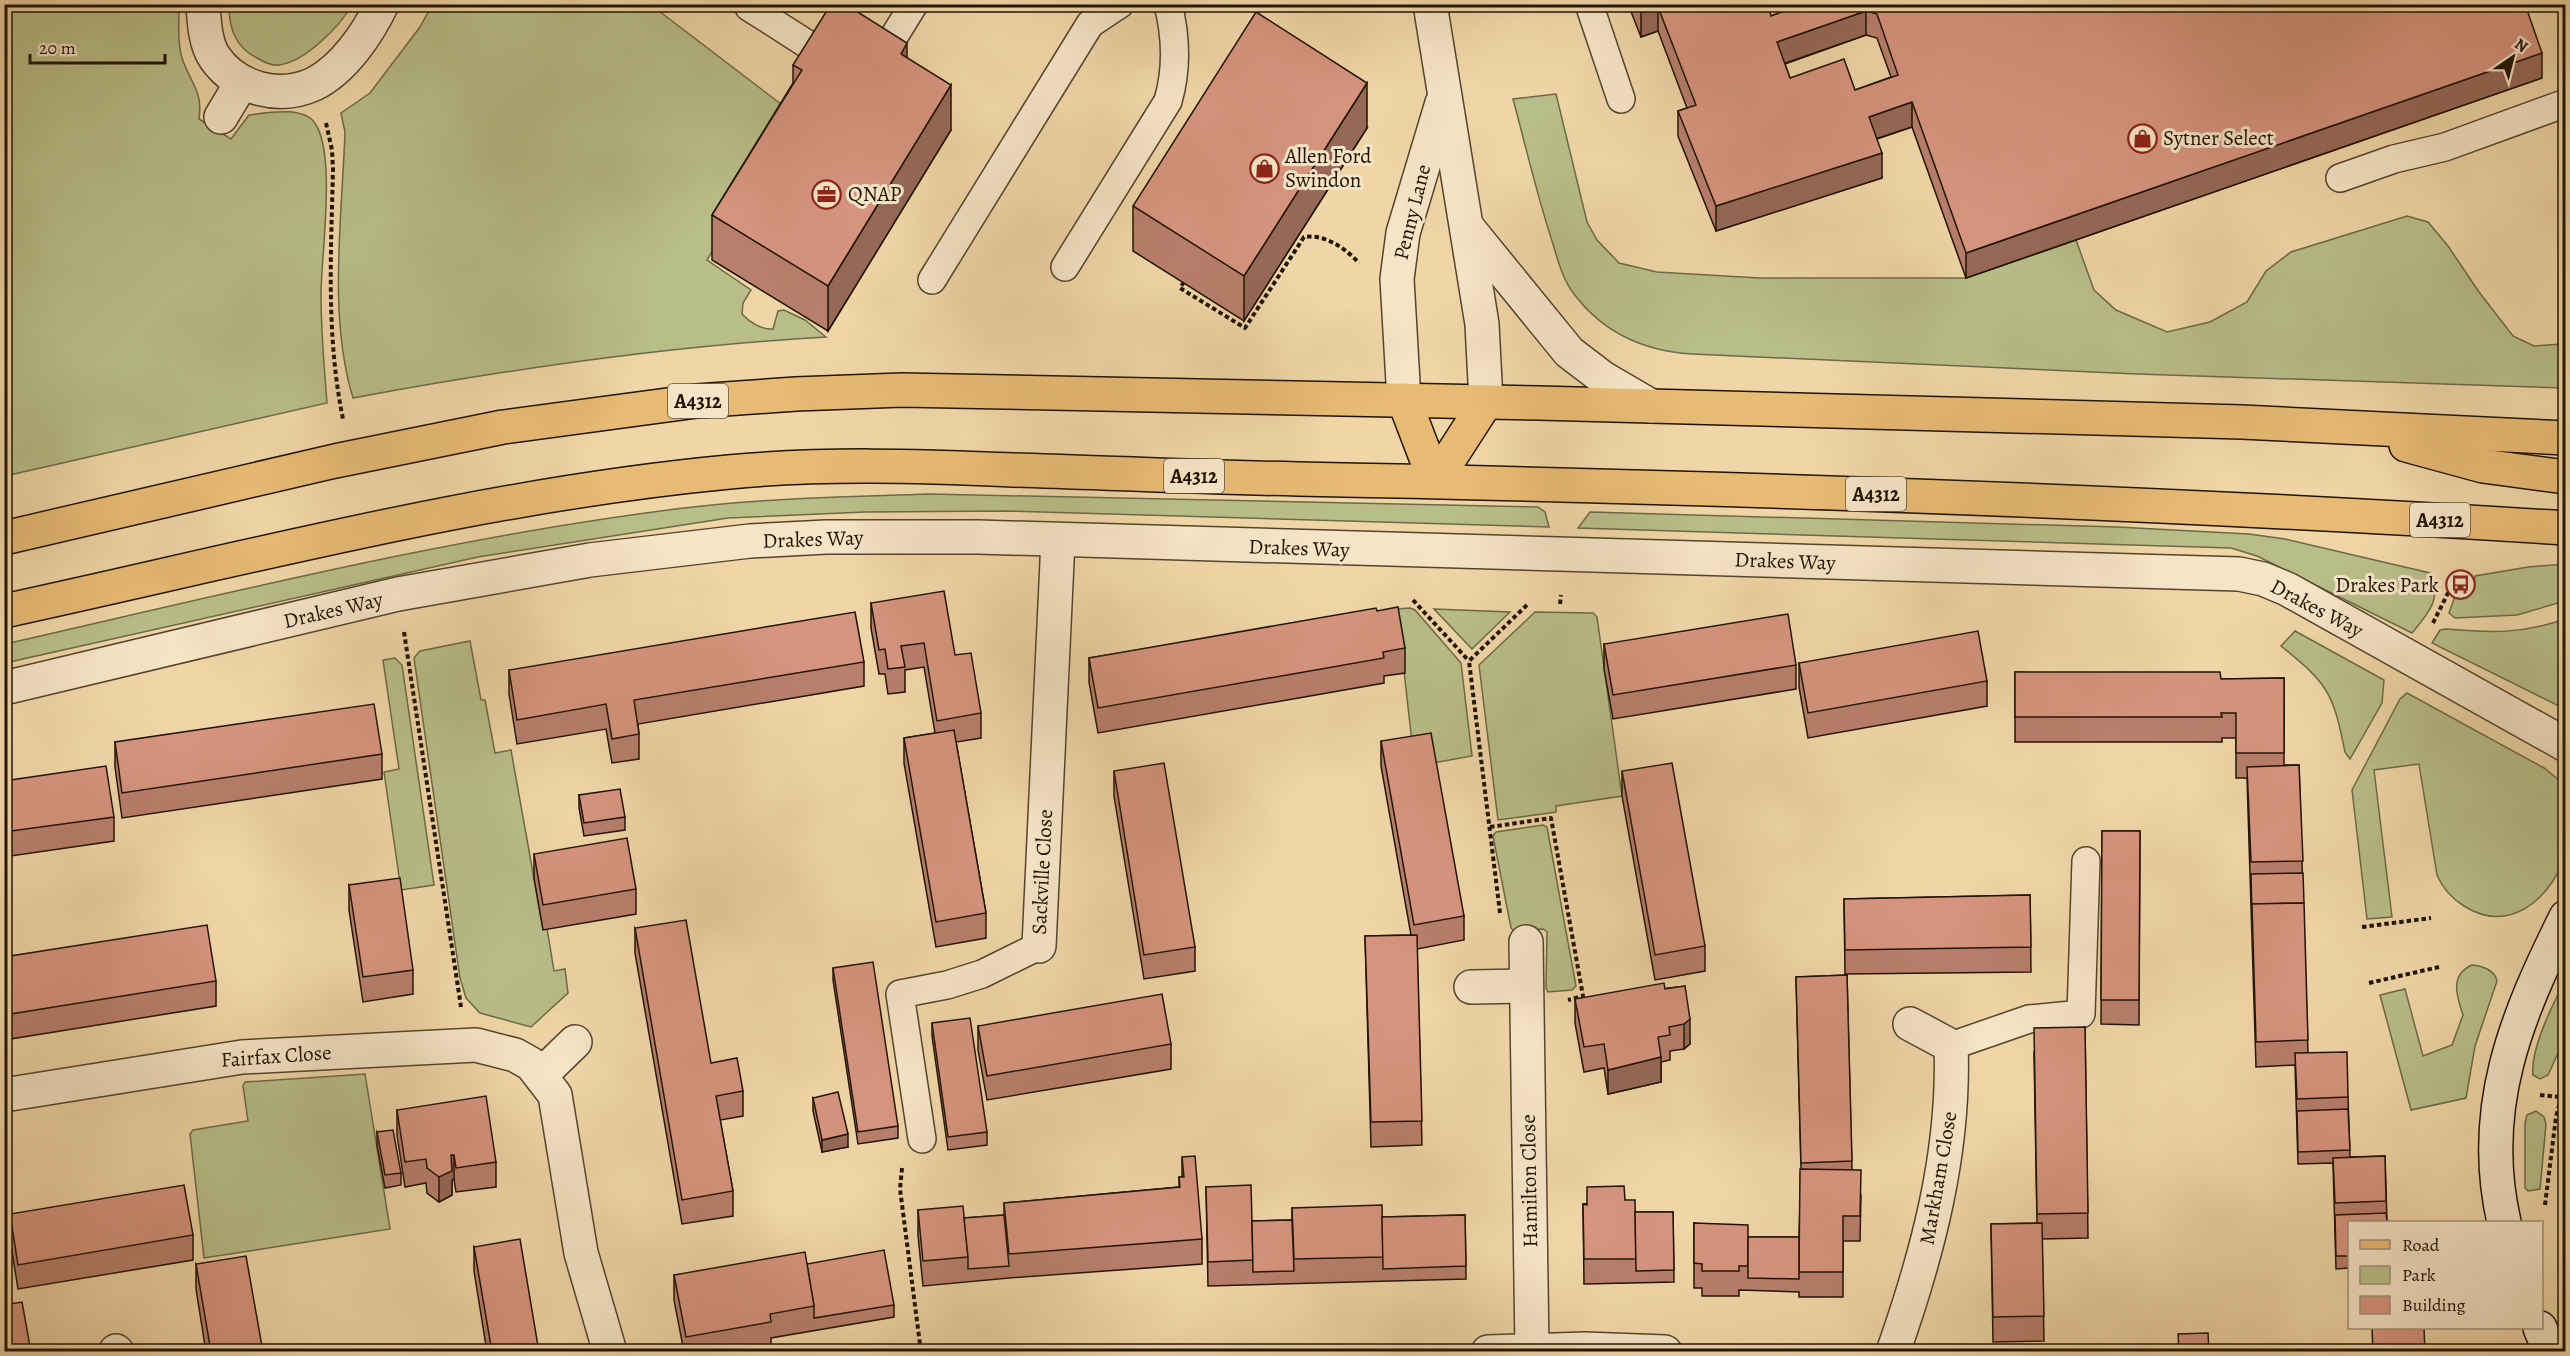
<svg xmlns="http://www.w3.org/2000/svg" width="2570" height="1356" viewBox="0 0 2570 1356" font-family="Alegreya,serif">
	<rect width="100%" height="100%" fill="#f0d6a7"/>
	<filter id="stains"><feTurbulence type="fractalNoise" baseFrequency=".00333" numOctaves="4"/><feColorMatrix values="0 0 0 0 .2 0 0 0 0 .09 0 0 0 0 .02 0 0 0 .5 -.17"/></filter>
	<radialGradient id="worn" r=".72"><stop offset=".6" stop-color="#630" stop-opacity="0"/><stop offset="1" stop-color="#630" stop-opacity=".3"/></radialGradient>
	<!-- green -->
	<g fill="#b8be88" stroke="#6c6946" stroke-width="1.5">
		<path d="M4 5H179C179 23 177 44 183 61 192 85 203 92 199 119L231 139 249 115C266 113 302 106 314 122 337 151 321 256 321 294 321 330 324 367 327 403L5 476Z"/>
		<path d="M229 5V4L352 5C340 26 305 62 279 65 272 66 262 61 257 58 235 47 229 28 229 5Z"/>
		<path d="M432 5H651L794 114 707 260 751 290 743 303 742 314C749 322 762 330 773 329L778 311 784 310 805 320 826 337C667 346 509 369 353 398 328 316 342 217 345 132L341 113 370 93 420 27Z"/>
		<path d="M1556 94 1587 222 1597 240 1619 263 1657 272 1759 278H1966L2076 240 2094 290 2116 310 2167 332 2210 322 2247 302 2266 271 2291 252 2407 216 2428 222 2448 246 2479 292 2513 336 2534 346 2562 344 2565 341V388L2137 374 1692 354C1644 351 1604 334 1574 294 1563 280 1558 261 1553 244 1537 196 1526 147 1513 99Z"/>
		<path d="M929 494 1538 507 1545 512 1549 527 1009 511 865 512 728 518 478 557 5 663V644C229 593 455 536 684 508 765 498 847 497 929 494Z"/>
		<path d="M1590 512 2117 527 2249 534 2285 539 2430 573C2443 598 2428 614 2412 633L2257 556 2231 548 1578 528Z"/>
		<path d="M2565 564V601L2517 615 2455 618 2449 613 2458 588H2474L2475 576 2528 567Z"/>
		<path d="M1410 608 1415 610 1461 663 1472 756 1433 763 1414 760 1397 609Z"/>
		<path d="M1434 609 1510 612 1472 649Z"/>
		<path d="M1535 612 1593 613 1597 617 1622 796 1556 806V812L1498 820 1479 665Z"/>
		<path d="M2565 619V709L2432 643 2440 630 2446 629C2491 633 2522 634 2565 619Z"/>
		<path d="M2295 631 2384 680 2382 703 2350 759 2345 752C2333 692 2328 684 2281 646Z"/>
		<path d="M470 641 481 700H485L495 753 511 750 543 929 547 928 554 971 565 969 568 993 531 1027 480 1013 466 998 460 978 414 658 420 651Z"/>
		<path d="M395 658 402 665 434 885 401 890 384 772 399 769 383 660Z"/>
		<path d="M2407 693 2544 768 2559 780 2565 789C2567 804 2569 844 2564 858 2549 901 2508 934 2464 906 2451 898 2443 889 2437 875L2419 764 2374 770 2392 917 2367 919 2352 790 2400 699Z"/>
		<path d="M1543 825 1547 827 1576 986 1572 990 1548 992 1546 988 1547 932 1543 929 1514 931 1511 928 1493 836 1496 832Z"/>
		<path d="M2472 965C2482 966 2495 970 2497 981L2475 1046 2466 1098 2411 1110 2380 995 2405 989 2423 1056 2452 1045 2463 1015C2457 997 2449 975 2472 965Z"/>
		<path d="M2565 981V1038L2548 1075 2540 1079 2533 1075C2530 1050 2553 1003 2565 981Z"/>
		<path d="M365 1074 390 1229 204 1258 190 1134 193 1130 248 1121 243 1086 245 1082Z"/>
		<path d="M2536 1111 2544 1117 2546 1124 2540 1189 2528 1191 2525 1188V1123L2527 1115Z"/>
	</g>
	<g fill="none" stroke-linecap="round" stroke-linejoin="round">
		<defs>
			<g id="lane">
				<path d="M751 4 749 7 807 44"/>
				<path d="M1589 4 1621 99"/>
				<path d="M885 51 914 4"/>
				<path d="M2340 178 2394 159 2445 147 2566 103"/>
				<path d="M1065 267 1168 101C1177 70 1176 36 1168 4"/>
				<path d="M932 280 1090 24 1120 4"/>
				<path d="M1951 1046 2029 1019 2081 1014 2086 861"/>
				<path d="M922 1139 900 994 947 985 982 974 1039 946"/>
			</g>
			<g id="street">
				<path d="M203 4C204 21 205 44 215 58 237 89 279 100 314 84 344 69 368 33 382 4"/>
				<path d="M1430 4 1482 324 1486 402"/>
				<path d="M221 117 242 82"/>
				<path d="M1468 228 1569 352 1603 378 1651 406"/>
				<path d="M1404 400 1397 279 1403 233 1442 103"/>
				<path d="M4 688 398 594 590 560 750 541 826 537H978L2239 574 2263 579 2287 589 2566 745"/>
				<path d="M1526 942 1532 1350"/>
				<path d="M1039 946 1058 540"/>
				<path d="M1471 987 1526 986"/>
				<path d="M542 1074 575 1042"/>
				<path d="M4 1095 242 1057 476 1045 515 1055 531 1064 555 1095 581 1253 610 1352"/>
				<path d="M116 1351 117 1352"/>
				<path d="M1488 1352 1585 1349 1665 1352"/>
				<path d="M1893 1352C1928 1253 1955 1151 1951 1046L1910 1024"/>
			</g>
			<g id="secondary">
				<path d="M2504 1222C2478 1109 2516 1017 2566 917"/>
				<path d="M2540 1328 2550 1352"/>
			</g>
			<g id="primary">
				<path d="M1404 400 1435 481"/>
				<path d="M2406 445 2483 466 2566 477"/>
				<path d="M1435 481 1486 402"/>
				<path d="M4 538 335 461 503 427 697 401 796 394 902 390 1539 403 2242 422 2566 438"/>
				<path d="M4 611C244 559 484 495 729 472 823 463 919 466 1013 470 1108 473 1203 477 1298 479 1721 487 2143 501 2566 528"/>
			</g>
		</defs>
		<!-- lane casing -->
		<use href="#lane" stroke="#54442e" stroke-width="30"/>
		<!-- street casing -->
		<use href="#street" stroke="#54442e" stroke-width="36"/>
		<!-- secondary casing -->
		<use href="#secondary" stroke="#201405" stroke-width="36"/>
		<!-- primary casing -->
		<use href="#primary" stroke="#201405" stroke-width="36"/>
		<!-- path -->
		<g stroke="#201405" stroke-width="4" stroke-dasharray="4.5 3" stroke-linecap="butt">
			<path d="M326 123 332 150 333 169C331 254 326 336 343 419"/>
			<path d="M1184 282 1180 288 1245 328 1304 237C1325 234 1345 248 1359 263"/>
			<path d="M1413 600 1469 661"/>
			<path d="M1560 604 1561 595"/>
			<path d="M2433 623 2455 579"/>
			<path d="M404 632 461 1007"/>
			<path d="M1490 827 1551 818 1583 996 1568 1000"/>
			<path d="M1500 913 1469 661 1529 603"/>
			<path d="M2362 927 2431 918"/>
			<path d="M2369 983 2439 967"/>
			<path d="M2540 1095 2560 1097"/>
			<path d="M2566 1112 2562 1176 2566 1222"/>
			<path d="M902 1168 900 1189 921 1352"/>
			<path d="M2545 1205 2556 1117 2566 1079"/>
		</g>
		<!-- lane -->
		<use href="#lane" stroke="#f5e4c6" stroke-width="27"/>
		<!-- street -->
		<use href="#street" stroke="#f5e4c6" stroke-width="33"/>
		<!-- secondary -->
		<use href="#secondary" stroke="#f5e4c6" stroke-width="33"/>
		<!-- primary -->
		<use href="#primary" stroke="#e8bb74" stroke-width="33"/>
	</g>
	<!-- wall -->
	<g fill="#b87f6c" stroke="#201405" stroke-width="1.5" fill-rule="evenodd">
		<path d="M1628 4H1767L1771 16 1803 4 2542 78 1966 278 1912 127 1877 139 1882 178 1716 231 1678 136V111L1687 108 1658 31 1641 37ZM1866 35 1877 38 1891 77 1855 90 1790 78 1785 64Z"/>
		<path d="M907 58 951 130 828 331 712 260V215L793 83V65Z"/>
		<path d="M1367 128 1244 321 1133 251V206Z"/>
		<path d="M871 603 955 655 981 713V738L956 742 986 913V938L936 947 904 763V738L935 733 924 667 905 670V692L888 694 885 674H879L871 628Z"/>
		<path d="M1377 611 1405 648V673L1384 676V683L1098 733 1089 682V658Z"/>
		<path d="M1604 644 1796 665V689L1613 719 1604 669Z"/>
		<path d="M864 662V686L638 724 639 734V759L612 763 606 729 517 744 509 694V670Z"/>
		<path d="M1799 663 1987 681V706L1808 738 1799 687Z"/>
		<path d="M2015 672 2221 679 2284 678V765H2299L2308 1053 2348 1097 2350 1157 2385 1156 2387 1222H2349V1268L2336 1269 2333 1163 2298 1164 2295 1065 2256 1067 2247 778H2236V738H2222V742H2015Z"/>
		<path d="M1381 741 1464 916V940L1417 949 1422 1145 1371 1147 1365 936 1411 935 1381 766Z"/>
		<path d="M115 742 382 754V779L122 818 115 767Z"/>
		<path d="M1114 771 1195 947V971L1144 979 1114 796Z"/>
		<path d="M1622 771 1705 946V971L1655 980 1622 796Z"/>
		<path d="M4 781 114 817V841L4 857Z"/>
		<path d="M579 795 625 817V830L584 836 579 808Z"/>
		<path d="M2102 831H2140L2139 1025 2101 1024Z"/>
		<path d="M534 854 636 889V914L543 930 534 878Z"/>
		<path d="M349 885 413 970V994L363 1002 349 910Z"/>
		<path d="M2030 895 2031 972 1845 974 1844 899Z"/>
		<path d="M635 928 711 1063 743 1091V1116L720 1120 733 1191V1216L682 1224 635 953Z"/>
		<path d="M4 957 216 981V1006L4 1040Z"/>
		<path d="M833 968 898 1126V1138L858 1144 833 980Z"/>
		<path d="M1847 975 1852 1170 1861 1195 1860 1241H1843V1297H1799V1292L1739 1290V1296H1702V1288H1694V1223L1748 1237H1799L1801 1169 1796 977Z"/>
		<path d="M1685 986 1690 1044 1684 1049 1670 1051V1060L1661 1062V1082L1608 1094 1604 1068 1584 1072 1575 1023V999Z"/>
		<path d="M932 1023 987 1132V1145L948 1150 932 1036Z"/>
		<path d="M978 1026 1171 1044V1069L987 1100 978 1050Z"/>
		<path d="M2085 1027 2088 1238 2042 1239 2044 1341 1993 1342 1991 1224 2037 1223 2034 1052Z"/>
		<path d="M813 1098 848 1147 822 1152 813 1111Z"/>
		<path d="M397 1110 496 1162V1187L456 1192 454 1179 452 1180V1195L439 1202 427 1193 426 1183 405 1187 397 1135Z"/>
		<path d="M377 1132 401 1173V1185L385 1188 377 1145Z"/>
		<path d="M1182 1157 1202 1239V1264L1009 1278 923 1286 918 1235V1210L964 1218 1004 1215V1203L1179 1187V1177H1182Z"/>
		<path d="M1206 1187 1252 1221 1292 1220V1208L1382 1217 1465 1215 1466 1279 1208 1286Z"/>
		<path d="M1625 1200 1635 1212H1673L1674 1282 1584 1284 1583 1204Z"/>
		<path d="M10 1214 193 1235V1260L18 1289 10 1239Z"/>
		<path d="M474 1247 539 1352H487L474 1271Z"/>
		<path d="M196 1264 263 1352H206L196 1289Z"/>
		<path d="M807 1264 894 1305V1317L771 1338V1347L744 1352H684L674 1300V1275Z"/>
	</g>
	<!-- shaded-wall -->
	<g fill="#966858" stroke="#201405" stroke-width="1.5">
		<path d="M1658 7V31L1641 37V12Z"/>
		<path d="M1866 11V35L1777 66V42Z"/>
		<path d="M907 43V88L901 54Z"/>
		<path d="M2542 53V78L1966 278V253Z"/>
		<path d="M1367 83V128L1244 321V276Z"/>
		<path d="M951 85V130L828 331V286Z"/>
		<path d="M1912 102V127L1869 141V117Z"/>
		<path d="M1882 153V178L1716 231V206Z"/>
		<path d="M1690 1019V1044L1684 1049V1024Z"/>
		<path d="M1661 1057V1082L1608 1094V1070Z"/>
		<path d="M848 1134V1147L822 1152V1140Z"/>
		<path d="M451 1155H454V1179L452 1180V1195L439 1202V1177Z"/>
	</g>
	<!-- building -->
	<g fill="#d6947e" stroke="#201405" stroke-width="1.5" fill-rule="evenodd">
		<path d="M831 4H845L907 43 901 54 951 85 828 286 712 215 802 70 793 65Z"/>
		<path d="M1638 4H1767L1771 16 1803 4H2525L2542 53 1966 253 1912 102 1869 117 1882 153 1716 206 1678 111 1696 105 1658 7 1641 12ZM1866 11 1877 14 1898 75 1855 90 1844 59 1790 78 1777 42Z"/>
		<path d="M1256 12 1367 83 1244 276 1133 206Z"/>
		<path d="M944 591 955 655 971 653 981 713 937 721 924 643 901 646 905 667 888 669 885 649 879 650 871 603Z"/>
		<path d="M1398 607 1405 648 1383 652 1384 658 1098 708 1089 658 1376 608 1377 611Z"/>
		<path d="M855 612 864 662 634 700 639 734 612 739 606 704 517 720 509 670Z"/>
		<path d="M1788 614 1796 665 1613 695 1604 644Z"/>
		<path d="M1978 631 1987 681 1808 713 1799 663Z"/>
		<path d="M2015 672H2220L2221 679 2284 678V753H2236V713H2221L2222 717H2015Z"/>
		<path d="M374 704 382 754 122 793 115 742Z"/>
		<path d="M954 730 986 913 936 922 904 738Z"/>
		<path d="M1431 733 1464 916 1414 925 1381 741Z"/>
		<path d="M1164 763 1195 947 1144 955 1114 771Z"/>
		<path d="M1672 763 1705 946 1655 955 1622 771Z"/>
		<path d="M2299 765 2303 861 2251 862 2247 767Z"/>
		<path d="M106 766 114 817 4 832V781Z"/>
		<path d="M620 789 625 817 584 823 579 795Z"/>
		<path d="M2102 831H2140L2139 1000H2101Z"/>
		<path d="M627 838 636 889 543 905 534 854Z"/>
		<path d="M2303 873 2304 903 2252 904V915L2251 874Z"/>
		<path d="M400 878 413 970 363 977 349 885Z"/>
		<path d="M2030 895 2031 947 1845 950 1844 899Z"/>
		<path d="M2304 903 2308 1040 2256 1042 2252 904Z"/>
		<path d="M686 920 711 1063 737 1058 743 1091 716 1096 733 1191 682 1200 635 928Z"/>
		<path d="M207 925 216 981 4 1015V957Z"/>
		<path d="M1417 935 1422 1121 1371 1122 1365 936Z"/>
		<path d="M873 962 898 1126 858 1132 833 968Z"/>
		<path d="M1847 975 1852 1161 1801 1163 1796 977Z"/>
		<path d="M1664 983 1665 989 1685 986 1690 1019 1684 1024 1669 1027 1670 1035 1658 1037 1661 1057 1608 1070 1604 1044 1584 1047 1575 999Z"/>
		<path d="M1162 994 1171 1044 987 1076 978 1026Z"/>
		<path d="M970 1018 987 1132 948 1137 932 1023Z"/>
		<path d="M2085 1027 2088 1213 2037 1214 2034 1028Z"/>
		<path d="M2347 1052 2348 1097 2297 1099 2295 1053Z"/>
		<path d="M838 1092 848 1134 822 1140 813 1098Z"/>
		<path d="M486 1096 496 1162 456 1168 454 1155H451L452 1171 439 1177 427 1168 426 1159 405 1162 397 1110Z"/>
		<path d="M2348 1109 2350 1150 2298 1152 2297 1111Z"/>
		<path d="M393 1130 401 1173 385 1175 377 1132Z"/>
		<path d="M1195 1156 1202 1239 1009 1254 1004 1203 1180 1187 1179 1177H1184L1182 1157Z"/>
		<path d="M2385 1156 2386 1201 2335 1203 2333 1158Z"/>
		<path d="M1800 1169 1861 1170 1860 1216H1843V1272H1799Z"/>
		<path d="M184 1185 193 1235 18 1265 10 1214Z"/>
		<path d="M1251 1185 1253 1260 1208 1262 1206 1187Z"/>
		<path d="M1624 1186 1625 1200H1635L1636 1259H1584L1583 1204 1587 1205V1187Z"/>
		<path d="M1382 1205 1383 1257 1294 1259 1292 1208Z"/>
		<path d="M963 1206 968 1257 923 1261 918 1210Z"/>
		<path d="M1635 1212H1673L1674 1270 1636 1271Z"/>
		<path d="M2386 1213 2387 1222H2349V1256H2336L2335 1215Z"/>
		<path d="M1004 1215 1009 1266 968 1269V1257L964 1218Z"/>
		<path d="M1465 1215 1466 1266 1383 1269 1382 1217Z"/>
		<path d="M1292 1220 1294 1271 1253 1272 1252 1221Z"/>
		<path d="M1694 1223 1748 1225V1266H1739V1271H1702V1264L1694 1263Z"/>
		<path d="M2042 1223 2044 1316 1993 1317 1991 1224Z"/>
		<path d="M1748 1237H1799V1279L1748 1278Z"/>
		<path d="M520 1239 539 1352H492L474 1247Z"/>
		<path d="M884 1250 894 1305 814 1318V1306L807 1264Z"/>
		<path d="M805 1252 814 1306 770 1314 771 1322 686 1337 674 1275Z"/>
		<path d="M246 1256 263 1352H211L196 1264Z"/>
		<path d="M22 1302 31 1352H4V1305Z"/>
		<path d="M2372 1328H2424L2425 1352H2373Z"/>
		<path d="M2208 1333 2209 1352H2179L2178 1334Z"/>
	</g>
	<!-- icons -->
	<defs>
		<symbol id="shop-ring" viewBox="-11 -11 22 22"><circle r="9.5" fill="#f5e4c6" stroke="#8f2418" stroke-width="1.5"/><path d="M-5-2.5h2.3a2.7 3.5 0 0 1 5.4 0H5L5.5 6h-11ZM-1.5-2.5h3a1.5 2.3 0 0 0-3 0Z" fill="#8f2418"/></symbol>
		<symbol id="office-ring" viewBox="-11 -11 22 22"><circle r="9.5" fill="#f5e4c6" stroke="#8f2418" stroke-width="1.5"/><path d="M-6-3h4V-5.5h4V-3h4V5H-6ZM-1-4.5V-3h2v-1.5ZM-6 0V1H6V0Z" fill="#8f2418"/></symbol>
		<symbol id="bus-ring" viewBox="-11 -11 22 22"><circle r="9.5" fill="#f5e4c6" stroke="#8f2418" stroke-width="1.5"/><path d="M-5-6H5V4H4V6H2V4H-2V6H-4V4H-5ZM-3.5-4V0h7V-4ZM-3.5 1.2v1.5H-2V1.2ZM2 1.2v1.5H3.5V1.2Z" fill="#8f2418"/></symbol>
	</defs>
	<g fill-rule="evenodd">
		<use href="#shop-ring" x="2126" y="122" width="33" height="33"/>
		<use href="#shop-ring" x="1248" y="152" width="33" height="33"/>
		<use href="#office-ring" x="810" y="178" width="33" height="33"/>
		<use href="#bus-ring" x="2444" y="568" width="33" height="33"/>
	</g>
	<g text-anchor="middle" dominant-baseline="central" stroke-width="6" stroke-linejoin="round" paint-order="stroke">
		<!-- shield labels -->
		<g fill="#f5e4c6" stroke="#60523f" stroke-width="1.5">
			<rect x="668" y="384" width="60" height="34" rx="4.5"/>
			<rect x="1164" y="459" width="60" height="34" rx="4.5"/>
			<rect x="1846" y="477" width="60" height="34" rx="4.5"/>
			<rect x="2410" y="503" width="60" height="34" rx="4.5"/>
		</g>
		<g font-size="20" font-weight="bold" fill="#201405">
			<text x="698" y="401">A4312</text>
			<text x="1194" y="476">A4312</text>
			<text x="1876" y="494">A4312</text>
			<text x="2440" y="520">A4312</text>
		</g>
		<!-- poi labels -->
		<g font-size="21" fill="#201405" stroke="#f5e4c6" text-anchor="start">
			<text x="2163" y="138">Sytner Select</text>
			<text x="1285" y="156">Allen Ford<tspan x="1285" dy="24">Swindon</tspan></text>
			<text x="848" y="194">QNAP</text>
			<text x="2439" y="585" text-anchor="end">Drakes Park</text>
		</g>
		<!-- street labels -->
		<g font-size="21" fill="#201405" stroke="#f5e4c6">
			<text transform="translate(1412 212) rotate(-76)">Penny Lane</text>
			<text transform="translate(813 539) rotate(-2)">Drakes Way</text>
			<text transform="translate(1299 548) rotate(2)">Drakes Way</text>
			<text transform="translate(1785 561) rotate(2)">Drakes Way</text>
			<text transform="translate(2317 608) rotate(28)">Drakes Way</text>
			<text transform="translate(333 610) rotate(-13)">Drakes Way</text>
			<text transform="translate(1042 872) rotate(-87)">Sackville Close</text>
			<text transform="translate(276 1056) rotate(-4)">Fairfax Close</text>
			<text transform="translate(1938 1178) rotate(-80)">Markham Close</text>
			<text transform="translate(1529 1181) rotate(-91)">Hamilton Close</text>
		</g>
	</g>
	<!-- margin -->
	<rect width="2570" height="1356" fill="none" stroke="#f0d6a7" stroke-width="24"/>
	<rect x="6" y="6" width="2558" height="1344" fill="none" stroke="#201405" stroke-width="3"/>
	<rect x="12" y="12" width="2546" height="1332" fill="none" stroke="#201405" stroke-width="1.5"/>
	<!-- legend -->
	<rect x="2348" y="1221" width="195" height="108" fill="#f5e4c6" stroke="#a09179" stroke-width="1.5"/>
	<rect x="2360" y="1240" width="30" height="9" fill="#e8bb74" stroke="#a09179" stroke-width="1.5"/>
	<text x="2402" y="1251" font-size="18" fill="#201405">Road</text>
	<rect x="2360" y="1266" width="30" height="18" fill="#b8be88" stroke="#a09179" stroke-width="1.5"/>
	<text x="2402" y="1281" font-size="18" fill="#201405">Park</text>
	<rect x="2360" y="1296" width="30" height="18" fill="#d6947e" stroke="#a09179" stroke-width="1.5"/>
	<text x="2402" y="1311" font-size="18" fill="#201405">Building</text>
	<!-- north arrow -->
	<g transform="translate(2513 57) rotate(35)" stroke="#f5e4c6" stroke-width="4.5" paint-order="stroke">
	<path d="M0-4.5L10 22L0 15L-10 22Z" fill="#201405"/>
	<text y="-9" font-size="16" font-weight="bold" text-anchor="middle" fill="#201405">N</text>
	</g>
	<!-- scale -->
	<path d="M30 54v9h135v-9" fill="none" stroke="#201405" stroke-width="3"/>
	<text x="39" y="54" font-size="18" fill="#201405" stroke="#f5e4c6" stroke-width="4.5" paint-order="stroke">20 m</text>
	<rect width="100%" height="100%" filter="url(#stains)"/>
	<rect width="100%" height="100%" fill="url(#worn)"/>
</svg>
